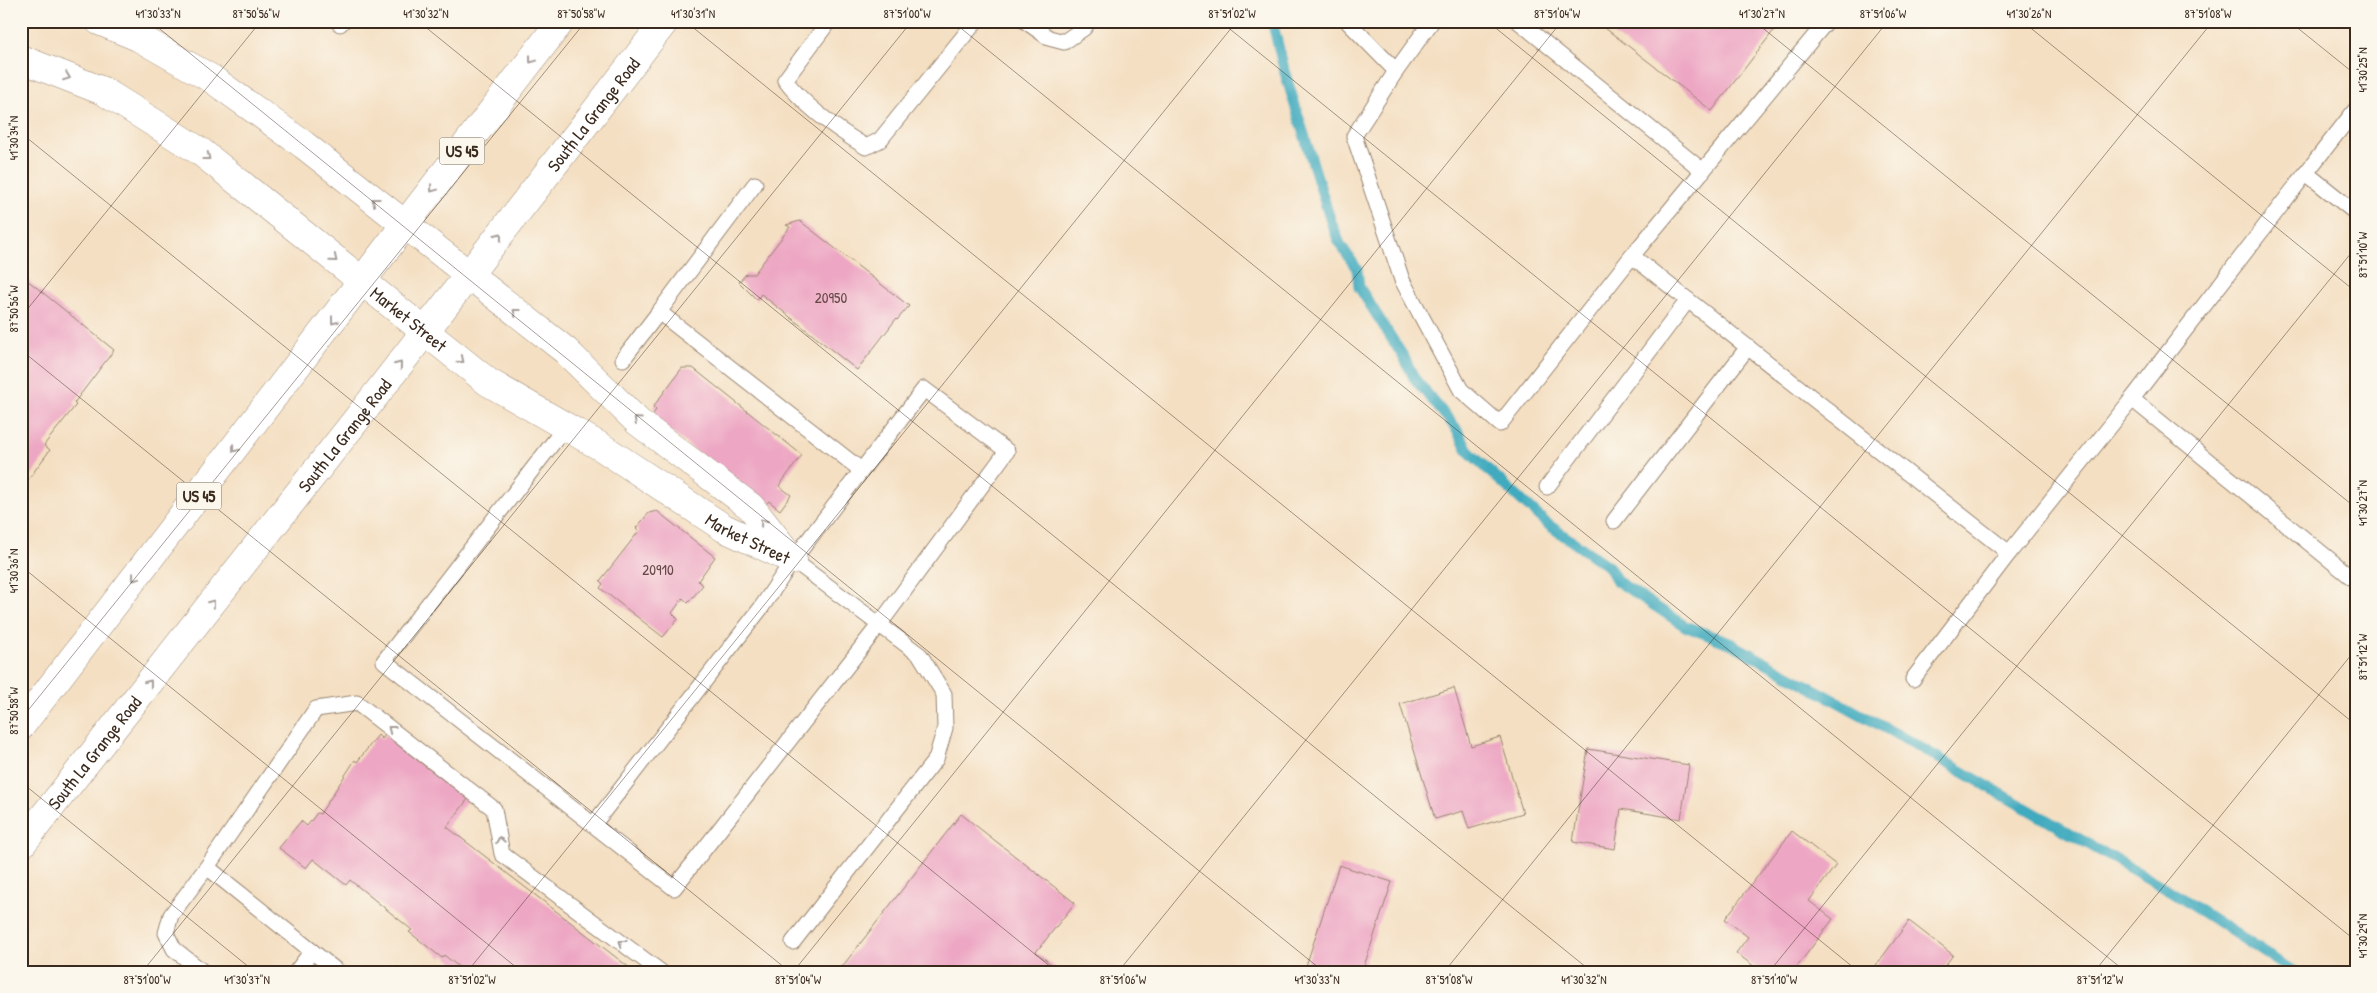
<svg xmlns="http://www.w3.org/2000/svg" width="2377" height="993" viewBox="0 0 2377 993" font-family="'Patrick Hand',sans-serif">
	<rect width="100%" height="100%" fill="#fbf7ec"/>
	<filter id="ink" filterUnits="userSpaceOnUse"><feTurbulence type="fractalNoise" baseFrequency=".02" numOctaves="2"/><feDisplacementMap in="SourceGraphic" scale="10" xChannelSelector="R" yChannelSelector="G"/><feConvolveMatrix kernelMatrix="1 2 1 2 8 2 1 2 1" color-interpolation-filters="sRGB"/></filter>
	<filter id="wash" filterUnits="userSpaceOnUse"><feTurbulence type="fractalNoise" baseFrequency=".0096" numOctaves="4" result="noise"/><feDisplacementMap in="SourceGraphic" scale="20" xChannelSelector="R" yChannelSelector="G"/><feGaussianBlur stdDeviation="1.12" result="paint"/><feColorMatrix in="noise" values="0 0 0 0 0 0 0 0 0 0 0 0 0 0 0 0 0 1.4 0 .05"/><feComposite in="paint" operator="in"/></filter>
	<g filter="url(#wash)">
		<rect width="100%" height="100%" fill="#f4dfc2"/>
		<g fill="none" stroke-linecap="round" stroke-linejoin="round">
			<!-- stream -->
			<path stroke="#3faabe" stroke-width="11" d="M1272 21 1285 73 1331 222 1340 244 1357 269 1359 287 1406 361 1414 378 1455 427 1469 452 1546 523 1609 567 1617 581 1685 626 1732 644 1909 741 2172 892 2294 972"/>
		</g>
		<g id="blocks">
			<!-- building -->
			<g fill="#eda6c3">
				<path d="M1596 21H1781L1712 111Z"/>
				<path d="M800 221 909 306 897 320 896 319 857 370 761 294 757 300 739 282 746 274H754L790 227 786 225Z"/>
				<path d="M21 275 114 350 74 403 76 405 44 445 50 450 21 489Z"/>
				<path d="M682 368H693L802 455 779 486 791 495 780 510 769 501 766 504 651 417 656 410 653 407Z"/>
				<path d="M657 511 715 557 698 581 703 585 688 603 683 598 672 613 678 619 663 637 600 588 603 584 600 581 639 531 636 528 649 513Z"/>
				<path d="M1454 688 1471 746 1500 737 1523 813 1469 829 1463 811 1435 819 1400 704Z"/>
				<path d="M378 735 382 739 385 735 468 799 447 827 635 972H465L444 955 442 958 409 932 412 930 350 880 346 885 313 859 306 868 279 848 301 821 307 826 317 813 320 814 355 760 357 762Z"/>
				<path d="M1588 749 1689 765 1681 819 1621 809 1615 849 1573 842Z"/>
				<path d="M961 814 1075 903 1036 952 1056 968 1053 972H838Z"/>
				<path d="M1792 831 1836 865 1809 901 1833 919 1793 972H1762L1736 953 1748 937 1725 919Z"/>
				<path d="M1339 865 1392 882 1362 972H1304Z"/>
				<path d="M1909 921 1953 955 1940 972H1871Z"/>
			</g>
		</g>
	</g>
	<g filter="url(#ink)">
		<use href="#blocks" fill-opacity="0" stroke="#988470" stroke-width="1"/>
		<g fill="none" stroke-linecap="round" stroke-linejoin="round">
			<defs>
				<g id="lane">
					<path d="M337 21 340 24 343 21"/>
					<path d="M829 21 785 80C805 107 838 130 866 147L880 140 976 21"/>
					<path d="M1025 21 1049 38 1064 42 1084 28 1089 21"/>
					<path d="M1432 21 1396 71 1354 136 1402 280 1461 390 1500 424 1632 256 1827 21"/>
					<path d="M1518 21 1703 171"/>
					<path d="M1348 22 1396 71"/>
					<path d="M2356 109 2306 173 2356 213"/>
					<path d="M755 184 659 312 861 470"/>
					<path d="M1632 256 2009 553 2132 399 2356 581"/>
					<path d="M623 359 659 312"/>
					<path d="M2132 399 2306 173"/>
					<path d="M566 426 384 661 674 888 879 625 1007 451 924 389 793 560 761 608 593 825"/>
					<path d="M1547 487 1688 300"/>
					<path d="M1614 521 1748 347"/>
					<path d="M793 560 920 655 944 694 945 728 936 759 793 942"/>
					<path d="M1913 679 2009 553"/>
					<path d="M203 972 174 949 166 933 171 915 207 867"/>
					<path d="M296 972 312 951"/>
					<path d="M338 972 207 867 316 709 357 703 494 809 502 854 661 972"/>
				</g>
				<g id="street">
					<path d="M99 21 138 37 212 79 304 145 566 351 638 422 751 507 789 555"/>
					<path id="s1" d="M21 59 103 91 201 152 488 382 603 448 724 528 793 560"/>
				</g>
				<g id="primary">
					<path d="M21 726 561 21"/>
					<path id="s2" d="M21 845 368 405 665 21"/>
				</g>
			</defs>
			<!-- lane casing -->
			<use href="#lane" stroke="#988470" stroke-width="17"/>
			<!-- street casing -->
			<use href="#street" stroke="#988470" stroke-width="29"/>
			<!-- primary casing -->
			<use href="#primary" stroke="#988470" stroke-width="29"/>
			<!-- lane -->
			<use href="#lane" stroke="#fff" stroke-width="15"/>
			<!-- street -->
			<use href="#street" stroke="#fff" stroke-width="28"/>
			<!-- primary -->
			<use href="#primary" stroke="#fff" stroke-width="28"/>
		</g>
		<!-- one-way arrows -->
		<defs><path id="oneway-chevron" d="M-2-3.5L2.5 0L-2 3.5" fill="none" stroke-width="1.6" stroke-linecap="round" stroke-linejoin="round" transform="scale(1.25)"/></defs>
		<g stroke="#a79f9a">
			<use href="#oneway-chevron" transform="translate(532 60) rotate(127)"/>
			<use href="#oneway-chevron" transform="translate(67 77) rotate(21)"/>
			<use href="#oneway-chevron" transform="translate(207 157) rotate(38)"/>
			<use href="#oneway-chevron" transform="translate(433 189) rotate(127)"/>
			<use href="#oneway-chevron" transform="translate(375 201) rotate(-142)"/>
			<use href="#oneway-chevron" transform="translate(499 236) rotate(-52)"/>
			<use href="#oneway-chevron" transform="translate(334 259) rotate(39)"/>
			<use href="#oneway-chevron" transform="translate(516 312) rotate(-142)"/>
			<use href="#oneway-chevron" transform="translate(334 321) rotate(127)"/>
			<use href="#oneway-chevron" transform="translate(461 360) rotate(39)"/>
			<use href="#oneway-chevron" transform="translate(399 365) rotate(-52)"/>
			<use href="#oneway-chevron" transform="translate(637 420) rotate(-138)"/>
			<use href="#oneway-chevron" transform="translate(235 449) rotate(128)"/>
			<use href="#oneway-chevron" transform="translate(763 522) rotate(-129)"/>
			<use href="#oneway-chevron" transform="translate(135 578) rotate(128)"/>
			<use href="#oneway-chevron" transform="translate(212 603) rotate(-51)"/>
			<use href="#oneway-chevron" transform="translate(149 683) rotate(-52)"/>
			<use href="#oneway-chevron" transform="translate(391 729) rotate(-142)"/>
			<use href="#oneway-chevron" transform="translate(500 840) rotate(-100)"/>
			<use href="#oneway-chevron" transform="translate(622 943) rotate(-143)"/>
		</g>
	</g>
	<!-- ticks -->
	<path fill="none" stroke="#3b2a1e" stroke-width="1" stroke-opacity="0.45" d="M150 21 1324 972M418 21 1592 972M685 21 1859 972M952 21 2126 972M1220 21 2356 941M1487 21 2356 725M1754 21 2356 508M2022 21 2356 292M2289 21 2356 75M21 133 1057 972M21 317 261 21M21 350 790 972M21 566 522 972M21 719 586 21M21 782 255 972M142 972 912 21M467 972 1237 21M793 972 1562 21M1118 972 1888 21M1444 972 2213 21M1769 972 2356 247M2094 972 2356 649"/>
	<g text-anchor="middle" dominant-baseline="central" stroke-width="4" stroke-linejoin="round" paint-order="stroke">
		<!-- number labels -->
		<g font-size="15" fill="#684947">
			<text x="831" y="297">20950</text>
			<text x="658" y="569">20910</text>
		</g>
		<!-- shield labels -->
		<g fill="#fbf7ec" stroke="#75685c" stroke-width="1">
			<rect x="439.5" y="137.5" width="45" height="27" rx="4"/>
			<rect x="176.5" y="482.5" width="45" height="27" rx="4"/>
		</g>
		<g font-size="16" font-weight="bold" fill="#3b2a1e">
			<text x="462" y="151">US 45</text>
			<text x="199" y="496">US 45</text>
		</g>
		<!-- street labels -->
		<g font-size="18" fill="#3b2a1e" stroke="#fbf7ec">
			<text stroke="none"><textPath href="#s2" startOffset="928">South La Grange Road</textPath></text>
			<text stroke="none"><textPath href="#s1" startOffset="470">Market Street</textPath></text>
			<text stroke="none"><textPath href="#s2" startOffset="522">South La Grange Road</textPath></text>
			<text stroke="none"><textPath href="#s1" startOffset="875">Market Street</textPath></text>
			<text stroke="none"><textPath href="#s2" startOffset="118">South La Grange Road</textPath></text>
		</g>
	</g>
	<!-- margin -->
	<rect width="2377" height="993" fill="none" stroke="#fbf7ec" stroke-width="55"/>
	<rect x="28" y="28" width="2322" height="938" fill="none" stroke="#3b2a1e" stroke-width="2"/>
	<g font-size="12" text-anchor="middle" fill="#3b2a1e">
		<text x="158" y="18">41°30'33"N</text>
		<text x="256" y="18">87°50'56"W</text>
		<text x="426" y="18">41°30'32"N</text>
		<text x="581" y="18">87°50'58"W</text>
		<text x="693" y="18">41°30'31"N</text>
		<text x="907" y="18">87°51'00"W</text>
		<text x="1232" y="18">87°51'02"W</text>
		<text x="1557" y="18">87°51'04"W</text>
		<text x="1762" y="18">41°30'27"N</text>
		<text x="1883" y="18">87°51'06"W</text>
		<text x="2029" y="18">41°30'26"N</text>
		<text x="2208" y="18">87°51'08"W</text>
		<text transform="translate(2363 70) rotate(-90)" y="4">41°30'25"N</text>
		<text transform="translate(14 138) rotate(-90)" y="4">41°30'34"N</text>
		<text transform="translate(2363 255) rotate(-90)" y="4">87°51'10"W</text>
		<text transform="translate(14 309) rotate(-90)" y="4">87°50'56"W</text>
		<text transform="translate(2363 503) rotate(-90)" y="4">41°30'27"N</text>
		<text transform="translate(14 571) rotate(-90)" y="4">41°30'36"N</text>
		<text transform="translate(2363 657) rotate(-90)" y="4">87°51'12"W</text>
		<text transform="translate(14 711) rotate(-90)" y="4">87°50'58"W</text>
		<text transform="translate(2363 936) rotate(-90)" y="4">41°30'29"N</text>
		<text x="147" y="984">87°51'00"W</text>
		<text x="247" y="984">41°30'37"N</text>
		<text x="472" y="984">87°51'02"W</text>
		<text x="798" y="984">87°51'04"W</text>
		<text x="1123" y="984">87°51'06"W</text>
		<text x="1317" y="984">41°30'33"N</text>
		<text x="1449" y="984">87°51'08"W</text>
		<text x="1584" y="984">41°30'32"N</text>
		<text x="1774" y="984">87°51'10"W</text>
		<text x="2100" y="984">87°51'12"W</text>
	</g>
</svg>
